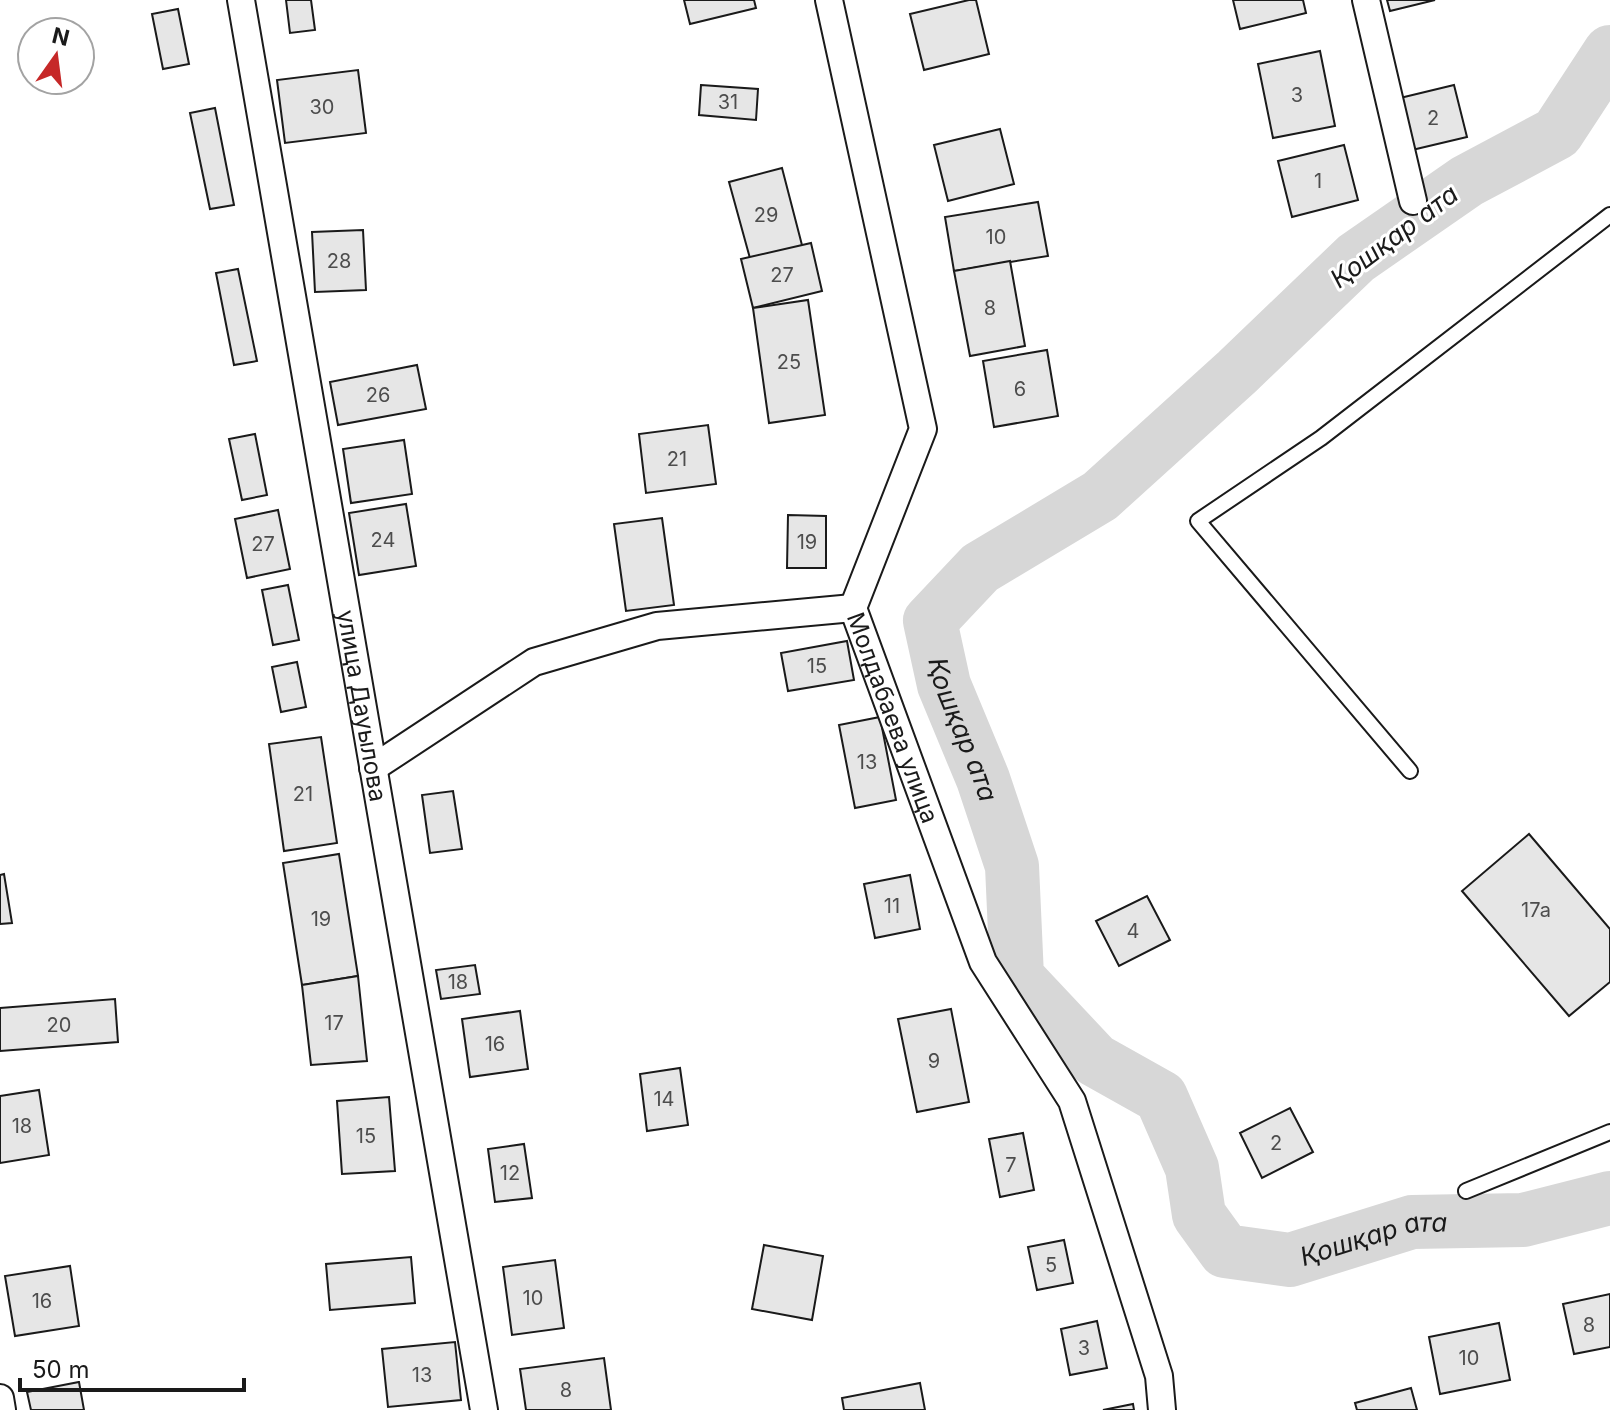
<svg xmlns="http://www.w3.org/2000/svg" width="1610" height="1410" viewBox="0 0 1610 1410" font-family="Inter,sans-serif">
	<rect width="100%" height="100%" fill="#fff"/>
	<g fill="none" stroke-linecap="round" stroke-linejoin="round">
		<!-- river -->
		<path stroke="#d7d7d7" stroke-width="54" id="s1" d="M1610 52 1557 133 1467 181 1356 258 1237 372 1100 496 980 568 930 621 944 685 983 779 1012 866 1017 977 1095 1060 1161 1097 1192 1168 1199 1215 1225 1251 1290 1260 1412 1222 1523 1220 1610 1198"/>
	</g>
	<!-- building -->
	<g fill="#e6e6e6" stroke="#1a1a1a" stroke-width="2">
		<path d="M286 0H311L315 30 290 33Z"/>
		<path d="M684 0H754L756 8 690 24Z"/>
		<path d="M969 0H976L989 54 924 70 910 14Z"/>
		<path d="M1233 0H1303L1306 13 1240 29Z"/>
		<path d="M1387 0H1435L1390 11Z"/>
		<path d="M178 9 189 64 163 69 152 14Z"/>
		<path d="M1320 51 1335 126 1273 138 1258 64Z"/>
		<path d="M358 70 366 133 285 143 277 80Z"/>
		<path d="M701 85 758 89 756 120 699 115Z"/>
		<path d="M1454 85 1467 137 1412 150 1400 98Z"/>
		<path d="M215 108 234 205 210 209 190 113Z"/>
		<path d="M1000 129 1014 184 948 201 934 145Z"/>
		<path d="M1344 145 1358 200 1292 217 1278 161Z"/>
		<path d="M782 168 803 249 751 262 729 182Z"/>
		<path d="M1038 202 1048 256 954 271 945 217Z"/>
		<path d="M363 230 366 290 315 292 312 232Z"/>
		<path d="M811 243 822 291 753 308 741 259Z"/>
		<path d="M1010 261 1025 346 970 356 954 271Z"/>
		<path d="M238 269 257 361 234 365 216 273Z"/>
		<path d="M808 300 825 415 769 423 753 308Z"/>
		<path d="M1047 350 1058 416 994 427 983 361Z"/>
		<path d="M417 365 426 409 338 425 330 382Z"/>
		<path d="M708 425 716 484 646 493 639 434Z"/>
		<path d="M255 434 267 495 242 500 229 439Z"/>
		<path d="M404 440 412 494 351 503 343 449Z"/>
		<path d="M406 504 416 566 359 575 349 513Z"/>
		<path d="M278 510 290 569 247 578 235 519Z"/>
		<path d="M788 515 826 516V568H787Z"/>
		<path d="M662 518 674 605 626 611 614 524Z"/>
		<path d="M288 585 299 640 273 645 262 590Z"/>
		<path d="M847 641 854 680 788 691 781 653Z"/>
		<path d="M297 662 306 707 281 712 272 667Z"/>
		<path d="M880 717 896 800 855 808 839 725Z"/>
		<path d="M321 737 337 843 284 851 269 744Z"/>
		<path d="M453 791 462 849 430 853 422 795Z"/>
		<path d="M1529 834 1610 929V982L1569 1016 1462 891Z"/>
		<path d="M339 854 358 976 302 985 283 863Z"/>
		<path d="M4 874 12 923 0 924V875Z"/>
		<path d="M910 875 920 929 875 938 864 884Z"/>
		<path d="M1147 896 1170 940 1119 966 1096 921Z"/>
		<path d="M475 965 480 994 441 999 436 970Z"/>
		<path d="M358 976 367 1061 311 1065 302 985Z"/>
		<path d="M115 999 118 1042 0 1051V1008Z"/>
		<path d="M951 1009 969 1102 917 1112 898 1019Z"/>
		<path d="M520 1011 528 1069 470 1077 462 1019Z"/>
		<path d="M680 1068 688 1125 647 1131 640 1074Z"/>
		<path d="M39 1090 49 1155 0 1163V1096Z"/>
		<path d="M389 1097 395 1171 342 1174 337 1101Z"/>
		<path d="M1290 1108 1313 1152 1262 1178 1240 1133Z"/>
		<path d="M1023 1133 1034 1190 1000 1197 989 1139Z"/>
		<path d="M524 1144 532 1198 495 1202 488 1149Z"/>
		<path d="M1064 1240 1073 1283 1037 1290 1028 1247Z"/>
		<path d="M764 1245 823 1256 812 1320 752 1309Z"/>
		<path d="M411 1257 415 1303 330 1310 326 1264Z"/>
		<path d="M555 1260 564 1328 512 1335 503 1267Z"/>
		<path d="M70 1266 79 1326 15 1336 5 1276Z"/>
		<path d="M1610 1294V1347L1574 1354 1563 1304Z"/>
		<path d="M1097 1321 1107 1368 1070 1375 1061 1329Z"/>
		<path d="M1499 1323 1510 1380 1440 1394 1429 1337Z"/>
		<path d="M455 1342 461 1400 388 1407 382 1349Z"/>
		<path d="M604 1358 611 1410H526L520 1369Z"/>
		<path d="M79 1382 84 1410H31L27 1392Z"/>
		<path d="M920 1383 925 1410H844L842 1398Z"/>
		<path d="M1411 1388 1417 1410H1357L1355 1403Z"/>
		<path d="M1133 1404 1134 1410H1103Z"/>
	</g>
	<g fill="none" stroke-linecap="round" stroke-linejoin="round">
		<defs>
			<g id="service">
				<path d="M1410 771 1198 521 1321 438 1610 215"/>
				<path d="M1466 1191 1610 1132"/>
			</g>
			<g id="minor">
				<path id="s2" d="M241 0 484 1410"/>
				<path id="s3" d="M829 0 923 429 853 608 983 962 1072 1101 1159 1376 1162 1410"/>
				<path d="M1366 0 1413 201"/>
				<path d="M373 768 534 662 657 626 853 608"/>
				<path d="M0 1398 2 1410"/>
			</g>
		</defs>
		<!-- service casing -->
		<use href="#service" stroke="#1a1a1a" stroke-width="18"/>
		<!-- minor casing -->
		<use href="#minor" stroke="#1a1a1a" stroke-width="30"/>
		<!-- service -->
		<use href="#service" stroke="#fff" stroke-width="14"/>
		<!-- minor -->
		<use href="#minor" stroke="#fff" stroke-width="26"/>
	</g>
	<g text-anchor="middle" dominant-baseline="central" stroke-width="6" stroke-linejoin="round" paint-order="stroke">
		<!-- number labels -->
		<g font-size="20" fill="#4d4d4d">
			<text x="1297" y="95">3</text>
			<text x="728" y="102">31</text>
			<text x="322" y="107">30</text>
			<text x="1433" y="118">2</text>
			<text x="1318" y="181">1</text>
			<text x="766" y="215">29</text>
			<text x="996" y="237">10</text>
			<text x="339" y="261">28</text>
			<text x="782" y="275">27</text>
			<text x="990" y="308">8</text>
			<text x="789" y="362">25</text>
			<text x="1020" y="389">6</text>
			<text x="378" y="395">26</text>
			<text x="677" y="459">21</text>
			<text x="383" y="540">24</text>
			<text x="807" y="542">19</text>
			<text x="263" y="544">27</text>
			<text x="817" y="666">15</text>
			<text x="867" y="762">13</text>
			<text x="303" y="794">21</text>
			<text x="892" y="906">11</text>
			<text x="1536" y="910">17а</text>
			<text x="321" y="919">19</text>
			<text x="1133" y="931">4</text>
			<text x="458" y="982">18</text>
			<text x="334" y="1023">17</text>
			<text x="59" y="1025">20</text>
			<text x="495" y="1044">16</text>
			<text x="934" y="1061">9</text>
			<text x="664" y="1099">14</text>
			<text x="22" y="1126">18</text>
			<text x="366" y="1136">15</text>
			<text x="1276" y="1143">2</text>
			<text x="1011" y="1165">7</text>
			<text x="510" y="1173">12</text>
			<text x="1051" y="1265">5</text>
			<text x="533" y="1298">10</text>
			<text x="42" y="1301">16</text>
			<text x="1589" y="1325">8</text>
			<text x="1084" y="1348">3</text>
			<text x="1469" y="1358">10</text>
			<text x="422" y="1375">13</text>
			<text x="566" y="1390">8</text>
		</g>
		<!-- street labels -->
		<g font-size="24" fill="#1a1a1a" stroke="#fff">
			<text stroke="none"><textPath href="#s2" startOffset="716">улица Дауылова</textPath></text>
			<text stroke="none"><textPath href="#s3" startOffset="748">Молдабаева улица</textPath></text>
		</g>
		<!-- water labels -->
		<g font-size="26" font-style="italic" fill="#1a1a1a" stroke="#fff">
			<text transform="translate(1394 236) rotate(-37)">Қошқар ата</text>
			<text stroke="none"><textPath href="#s1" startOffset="1010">Қошқар ата</textPath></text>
			<text stroke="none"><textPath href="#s1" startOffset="1778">Қошқар ата</textPath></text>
		</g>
	</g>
	<!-- north arrow -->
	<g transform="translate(56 56) rotate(14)"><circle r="38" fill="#ffffff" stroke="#a3a3a3" stroke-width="2"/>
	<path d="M0-6L14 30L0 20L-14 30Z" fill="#c62828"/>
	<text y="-12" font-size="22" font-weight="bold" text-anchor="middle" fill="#1a1a1a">N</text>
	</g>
	<!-- scale -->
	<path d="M20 1378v12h224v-12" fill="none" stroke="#1a1a1a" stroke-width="4"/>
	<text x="32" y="1378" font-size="24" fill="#1a1a1a" stroke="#ffffff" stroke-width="6" paint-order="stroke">50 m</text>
</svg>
